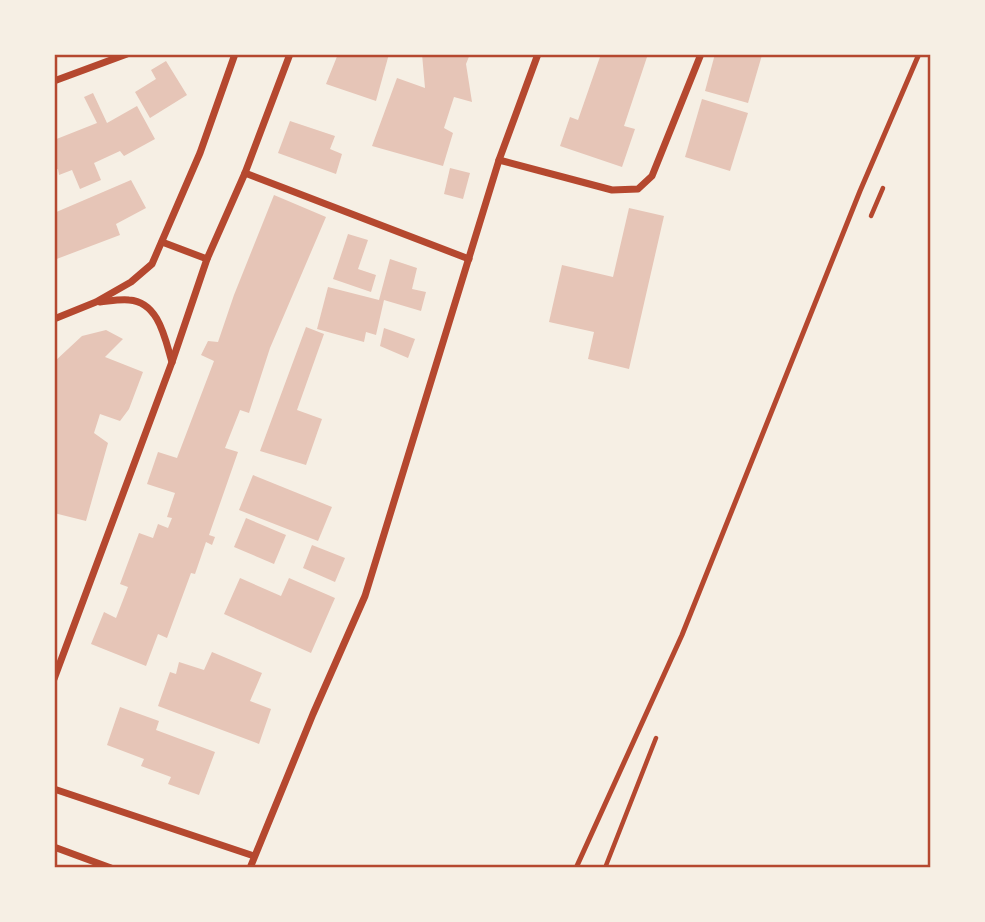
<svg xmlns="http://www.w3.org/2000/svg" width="985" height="922" viewBox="0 0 985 922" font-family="'Times New Roman',serif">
	<rect width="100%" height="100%" fill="#f6efe4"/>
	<!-- building -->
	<g fill="#e6c5b7">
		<path d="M338 54H389L376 101 326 84Z"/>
		<path d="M422 54H470L466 64 472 102 454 97 444 128 453 133 443 166 372 146 397 78 425 88Z"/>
		<path d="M601 54H648L624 126 635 129 622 167 560 146 570 117 578 120Z"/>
		<path d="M715 54 762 55 748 103 705 91Z"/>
		<path d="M166 61 187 95 150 118 135 92 156 79 151 70Z"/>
		<path d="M93 93 107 123 137 106 155 139 124 156 120 151 94 163 101 180 80 189 72 170 59 175 58 169 54 170V140L97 123 84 97Z"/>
		<path d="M702 99 748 113 730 171 685 157Z"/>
		<path d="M290 121 335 136 330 149 342 154 336 174 278 153Z"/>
		<path d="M450 168 470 173 463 199 444 194Z"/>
		<path d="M131 180 146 208 116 224 120 235 54 260V213Z"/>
		<path d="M274 195 326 217 270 348 249 413 240 410 225 448 238 452 209 535 215 537 212 545 206 542 195 574 191 573 167 638 158 634 146 666 91 644 104 612 116 618 128 587 120 584 139 533 153 538 158 524 168 528 172 518 167 517 175 493 147 484 158 452 177 458 214 361 201 355 208 341 218 342 234 295Z"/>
		<path d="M629 208 664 216 629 369 588 359 594 332 549 322 562 265 613 277Z"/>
		<path d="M348 234 368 240 358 269 376 275 371 292 333 279Z"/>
		<path d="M390 259 417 268 412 289 426 292 421 311 384 300 376 335 366 332 364 342 317 329 328 287 379 300Z"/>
		<path d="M306 327 324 334 297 410 322 419 306 465 260 451Z"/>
		<path d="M384 328 415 339 408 358 380 346Z"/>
		<path d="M106 330 123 339 105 357 143 372 129 409 120 421 100 414 94 433 108 443 86 521 54 513V362L82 336Z"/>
		<path d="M253 475 332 507 318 541 239 510Z"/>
		<path d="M246 518 286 535 274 564 234 547Z"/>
		<path d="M312 545 345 558 335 582 303 568Z"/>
		<path d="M240 578 281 596 289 578 335 598 311 653 224 614Z"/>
		<path d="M212 652 262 673 250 701 271 709 259 744 158 706 170 672 176 674 179 662 204 670Z"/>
		<path d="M120 707 159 721 156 730 215 752 199 795 168 784 171 777 141 766 144 759 107 745Z"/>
	</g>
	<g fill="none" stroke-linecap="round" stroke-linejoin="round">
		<!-- path -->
		<g stroke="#b5482f" stroke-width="4.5">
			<path d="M871 216 883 188"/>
			<path d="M605 868 656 738"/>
		</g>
		<!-- service -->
		<path stroke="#b5482f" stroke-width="5" d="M576 868 682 635 860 191 919 54"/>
		<!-- minor -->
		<g stroke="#b5482f" stroke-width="7">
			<path d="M54 81 127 54"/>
			<path d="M499 160 612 190 638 189 652 176 701 54"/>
			<path d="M245 173 469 259"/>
			<path d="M162 242 207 259"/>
			<path d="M100 302C110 301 120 299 129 300 159 302 165 339 172 362"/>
			<path d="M54 319 96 302 131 282 152 264 200 153 235 54"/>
			<path d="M54 679 172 362 207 259 245 173 290 54"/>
			<path d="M54 789 254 856"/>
			<path d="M54 847 111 868"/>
			<path d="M250 868 313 714 365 596 499 160 538 54"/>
		</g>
	</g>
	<!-- border -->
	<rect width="985" height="922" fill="none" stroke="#f6efe4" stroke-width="112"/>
	<rect x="56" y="56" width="873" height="810" fill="none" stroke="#b5482f" stroke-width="2.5"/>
</svg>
